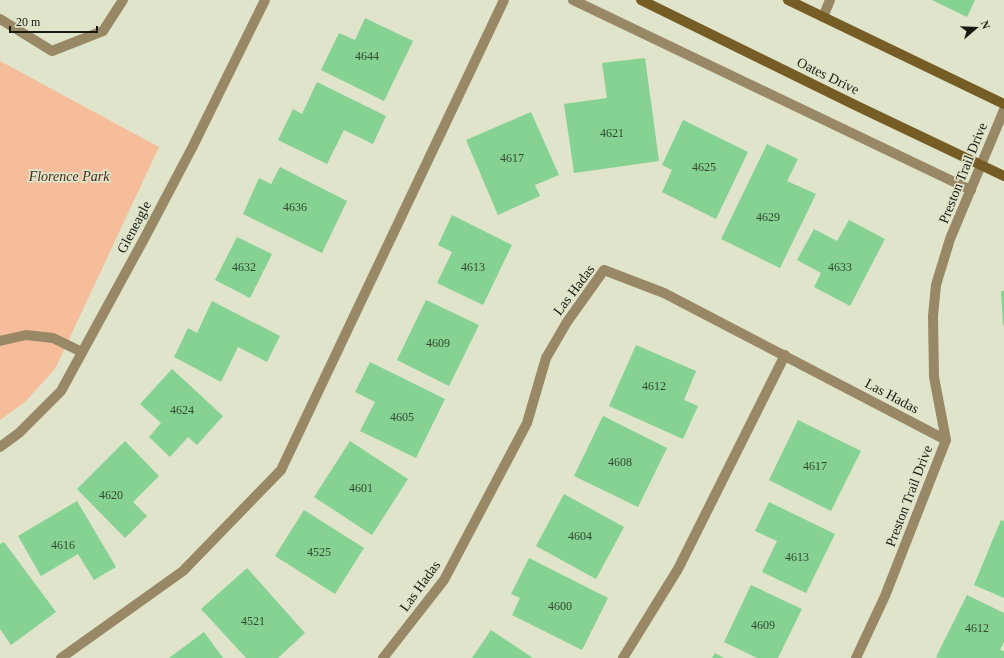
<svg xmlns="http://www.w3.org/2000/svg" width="1004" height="658" viewBox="0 0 1004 658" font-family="Georgia,serif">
	<rect width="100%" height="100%" fill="#dfe4ca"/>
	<!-- green -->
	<path fill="#f6bd9b" d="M0 61 159 147 55 369 25 402 0 420Z"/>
	<!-- building -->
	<g fill="#85d292">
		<path d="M932 0H975L967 17Z"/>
		<path d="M365 18 413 41 384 101 321 70 339 33 355 40Z"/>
		<path d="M645 58 659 161 574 173 564 104 607 98 602 63Z"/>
		<path d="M317 82 386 116 373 144 344 130 327 164 278 140 293 109 302 114Z"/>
		<path d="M531 112 559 175 535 185 540 196 498 215 466 140Z"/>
		<path d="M683 120 748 152 716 219 662 192 672 170 662 165Z"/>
		<path d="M767 144 798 159 787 181 816 194 780 268 721 239Z"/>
		<path d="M280 167 347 201 322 253 243 214 259 178 271 184Z"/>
		<path d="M452 215 512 245 483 305 437 283 452 252 438 245Z"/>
		<path d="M849 220 885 239 850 306 814 287 821 273 797 260 814 229 837 241Z"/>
		<path d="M237 237 272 254 250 298 215 280Z"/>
		<path d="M1001 291H1004V325H1003Z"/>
		<path d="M426 300 479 325 449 386 397 360Z"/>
		<path d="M212 301 280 336 267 362 238 347 221 382 174 357 188 328 197 333Z"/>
		<path d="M636 345 696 371 684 400 698 406 683 439 609 406Z"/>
		<path d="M370 362 445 399 416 458 360 431 375 402 355 392Z"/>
		<path d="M172 369 223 416 197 445 188 437 170 457 149 437 161 423 140 404Z"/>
		<path d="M603 416 667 448 638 507 574 476Z"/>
		<path d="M798 420 861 451 831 511 769 480Z"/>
		<path d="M125 441 159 476 133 502 147 516 125 538 77 489Z"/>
		<path d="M350 441 408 479 372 535 314 497Z"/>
		<path d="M564 494 624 527 596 579 536 546Z"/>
		<path d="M77 501 116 567 94 580 78 554 41 576 18 536Z"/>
		<path d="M769 502 835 534 806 593 762 572 777 541 755 531Z"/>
		<path d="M304 510 364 548 335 594 275 556Z"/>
		<path d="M1001 520 1004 521V598L974 585Z"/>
		<path d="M4 542 56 612 11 645 0 629V544Z"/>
		<path d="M529 558 608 598 582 650 512 615 520 598 511 594Z"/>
		<path d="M247 568 305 633 278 658H246L201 609Z"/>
		<path d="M751 585 802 609 778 658H757L724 642Z"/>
		<path d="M967 595 1004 613V642L1000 650 1004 651V658H938L936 657Z"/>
		<path d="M491 630 533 658H472Z"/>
		<path d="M204 632 223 658H169Z"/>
		<path d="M715 653 724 658H712Z"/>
	</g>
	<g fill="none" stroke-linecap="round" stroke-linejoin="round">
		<!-- lane -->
		<g stroke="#998865" stroke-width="10">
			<path d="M573 0 971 190"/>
			<path d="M823 17 830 0"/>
			<path d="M0 19 52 51 103 31 123 0"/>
			<path d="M0 341 26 335 53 338 82 352"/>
			<path d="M61 658 183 571 281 470 504 0"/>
			<path d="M623 658 678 569 785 355"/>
		</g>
		<!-- street -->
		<g stroke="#998865" stroke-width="10">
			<path d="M0 447 19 433 61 391 144 239 192 148 265 0"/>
			<path d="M383 658 444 580 527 423 546 358 567 322 604 270 664 293 946 440"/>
			<path d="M856 658 885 596 946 440 934 377 933 316 936 285 950 239 1004 110"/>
		</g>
		<!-- secondary -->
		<g stroke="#765d25" stroke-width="10">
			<path d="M641 0 857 106 1004 176"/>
			<path d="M788 0 1004 104"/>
		</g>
	</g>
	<g text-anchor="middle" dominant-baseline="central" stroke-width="3.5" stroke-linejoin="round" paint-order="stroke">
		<!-- number labels -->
		<g font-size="12" fill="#334831">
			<text x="367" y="56">4644</text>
			<text x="612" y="133">4621</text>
			<text x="512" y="158">4617</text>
			<text x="704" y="167">4625</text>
			<text x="295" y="207">4636</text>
			<text x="768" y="217">4629</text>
			<text x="244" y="267">4632</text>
			<text x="473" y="267">4613</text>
			<text x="840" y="267">4633</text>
			<text x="438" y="343">4609</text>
			<text x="654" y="386">4612</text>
			<text x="182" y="410">4624</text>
			<text x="402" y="417">4605</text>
			<text x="620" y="462">4608</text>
			<text x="815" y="466">4617</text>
			<text x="361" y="488">4601</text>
			<text x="111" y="495">4620</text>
			<text x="580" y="536">4604</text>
			<text x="63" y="545">4616</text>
			<text x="319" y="552">4525</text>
			<text x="797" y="557">4613</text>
			<text x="560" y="606">4600</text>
			<text x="253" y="621">4521</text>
			<text x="763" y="625">4609</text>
			<text x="977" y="628">4612</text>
		</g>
		<!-- street labels -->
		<g font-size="14" fill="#181a11" stroke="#dfe4ca">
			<text transform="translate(828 76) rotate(26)">Oates Drive</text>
			<text transform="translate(963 173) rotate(-68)">Preston Trail Drive</text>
			<text transform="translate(134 227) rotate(-62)">Gleneagle</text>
			<text transform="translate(574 290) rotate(-53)">Las Hadas</text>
			<text transform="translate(892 396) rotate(28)">Las Hadas</text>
			<text transform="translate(909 496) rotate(-69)">Preston Trail Drive</text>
			<text transform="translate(420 586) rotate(-54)">Las Hadas</text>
		</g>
		<!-- park labels -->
		<g font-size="14" font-style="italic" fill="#4b2a15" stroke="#dfe4ca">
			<text x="69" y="176">Florence Park</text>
		</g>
	</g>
	<!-- north arrow -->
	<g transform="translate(976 28) rotate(71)" stroke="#dfe4ca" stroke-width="3" paint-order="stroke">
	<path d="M0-3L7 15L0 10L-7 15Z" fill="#181a11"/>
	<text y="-6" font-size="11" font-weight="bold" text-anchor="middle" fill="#181a11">N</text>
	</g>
	<!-- scale -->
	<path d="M10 26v6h87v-6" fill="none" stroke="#181a11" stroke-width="2"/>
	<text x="16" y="26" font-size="12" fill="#181a11" stroke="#dfe4ca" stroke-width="3" paint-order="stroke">20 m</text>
</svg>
